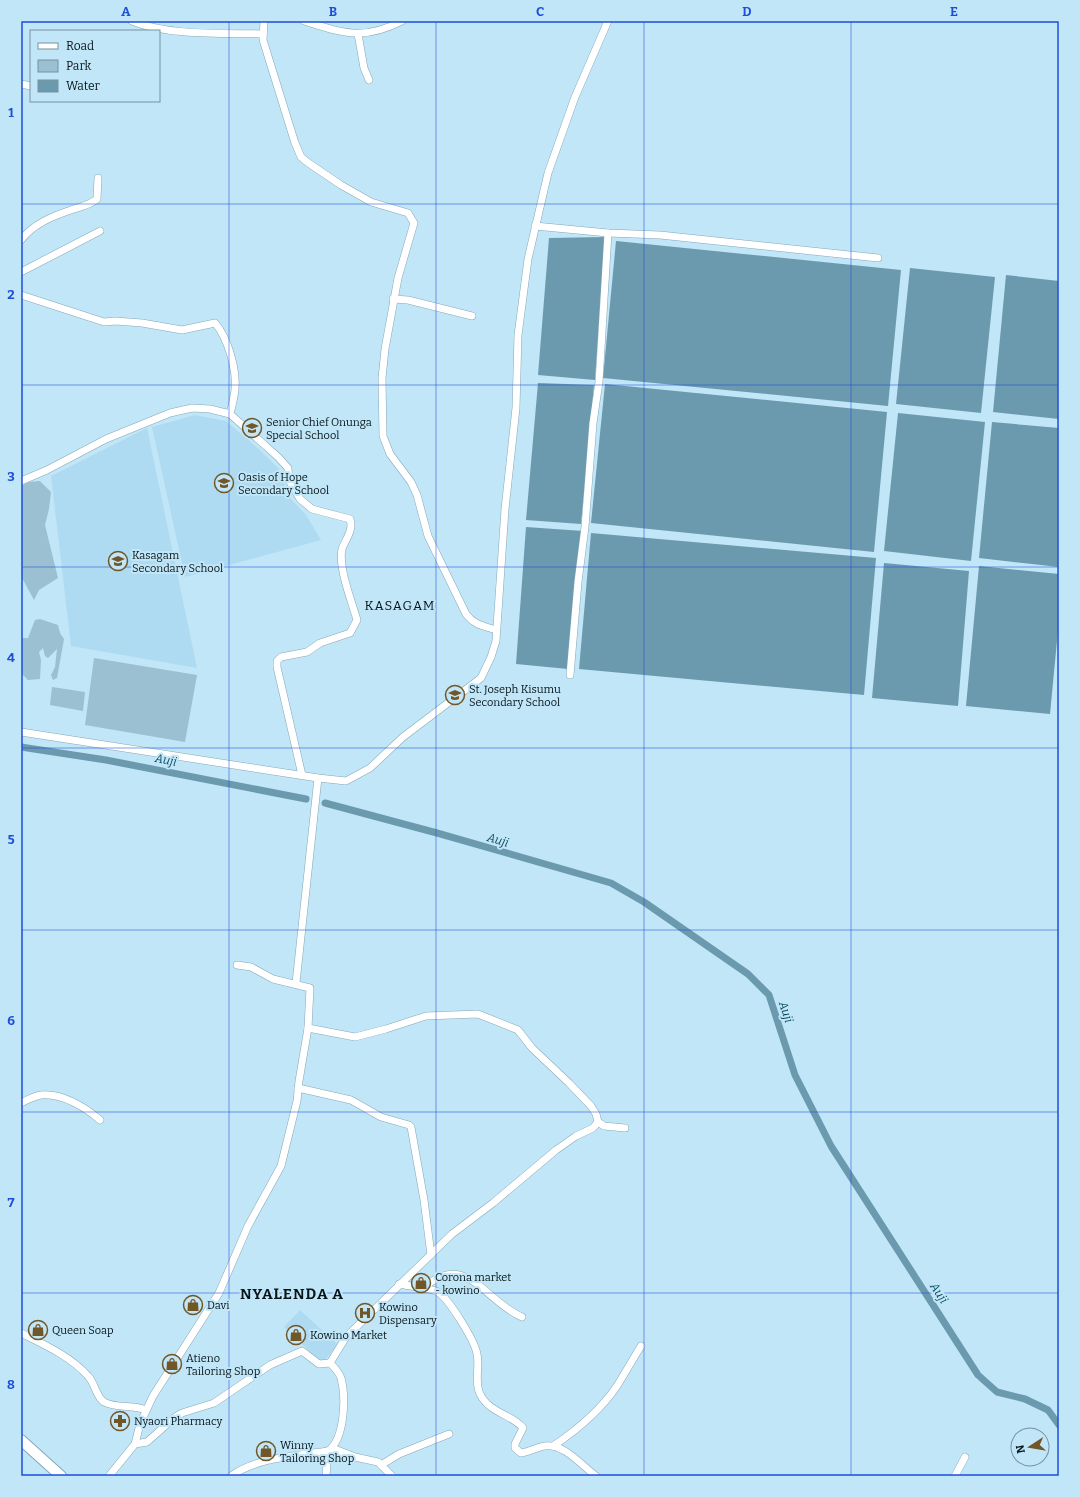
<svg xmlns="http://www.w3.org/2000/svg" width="1080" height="1497" viewBox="0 0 1080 1497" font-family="Bitter,serif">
	<rect width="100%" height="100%" fill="#c1e6f7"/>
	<!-- built -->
	<g fill="#aedbf1">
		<path d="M195 415 226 421 260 450 279 469 289 497 306 515 321 540 185 577 152 427Z"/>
		<path d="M147 428 197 668 71 646 51 476Z"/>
		<path d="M300 1310 338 1345 322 1363 284 1327Z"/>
	</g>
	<!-- green -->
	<g fill="#9bc0d1">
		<path d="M40 481 51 492 49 509 45 525 58 578 39 590 34 600 21 576V486L29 482Z"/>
		<path d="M40 619 58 625 60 633 64 639 57 678 53 680 51 675 55 667 57 649 48 658 45 656 43 648 39 652 41 660 40 679 28 680 21 673V638H28L35 620Z"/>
		<path d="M94 658 197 675 185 742 85 725Z"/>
		<path d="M52 687 85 692 83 711 50 705Z"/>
	</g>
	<!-- water -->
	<g fill="#6b9aaf">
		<path d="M605 237 595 380 538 375 549 238Z"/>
		<path d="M616 241 901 270 888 406 603 378Z"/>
		<path d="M910 268 995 277 981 413 896 404Z"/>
		<path d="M1006 275 1059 281V419L993 412Z"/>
		<path d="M538 383 594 385 581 524 526 520Z"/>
		<path d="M605 384 887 412 874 552 591 523Z"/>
		<path d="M898 413 985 422 971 561 884 551Z"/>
		<path d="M992 422 1059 428V567L979 558Z"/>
		<path d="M526 527 583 531 568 669 516 664Z"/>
		<path d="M591 533 876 558 864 695 579 669Z"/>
		<path d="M884 563 969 571 958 706 872 698Z"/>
		<path d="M979 566 1059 574V620L1050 714 966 706Z"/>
	</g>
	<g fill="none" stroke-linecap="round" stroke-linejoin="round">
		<!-- canal -->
		<g stroke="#6b9aaf" stroke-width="7">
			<path d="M21 747 106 760 306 799"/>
			<path d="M325 803 437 833 611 883 644 902 748 974 769 995 795 1075 831 1146 978 1375 997 1392 1025 1399 1048 1410 1059 1425"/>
		</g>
		<defs>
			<g id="minor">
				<path d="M132 21C168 36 224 33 263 34"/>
				<path d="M264 21 263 40 295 143 301 157 307 162 341 185 371 202 408 213 414 223 398 278 385 349 382 378 383 436 390 454 411 482 417 495 428 536 466 614C474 625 484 626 496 630"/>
				<path d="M304 21C343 33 363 41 402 21"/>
				<path d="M358 34 364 68 369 80"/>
				<path d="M21 84 31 86"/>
				<path d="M535 226 608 233 660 235 878 258"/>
				<path d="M21 240C33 224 53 216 71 210 80 207 90 205 97 199L98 178"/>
				<path d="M21 272 100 231"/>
				<path d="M21 295 104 322 115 321 142 323 182 330 215 323C228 338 237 370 235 390 234 398 232 406 230 414"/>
				<path d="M393 299 408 300 472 316"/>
				<path d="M21 481 47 470 106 439 170 413 192 408 210 409 230 414 278 457 288 468 289 480 300 499 312 509 350 519C354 530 345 540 342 549 338 568 352 602 357 620L350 633 320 643 307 652 281 657 277 661V667L302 775"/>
				<path d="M570 675 578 582 585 527 593 423 599 382 608 233"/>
				<path d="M21 732 318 778 346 781 370 768 403 737 481 678 491 657 496 641 505 509 516 408 518 335 528 259 548 173 575 97 608 21"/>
				<path d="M296 983 318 778"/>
				<path d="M298 1088 351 1100 381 1117 409 1125 411 1127 424 1200 431 1255"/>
				<path d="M21 1103C27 1100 34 1096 41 1095 62 1093 85 1107 100 1120"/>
				<path d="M598 1122 604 1126 625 1128"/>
				<path d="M399 1284C408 1286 432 1288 438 1292 449 1299 475 1341 477 1354 480 1367 474 1382 480 1394 490 1414 512 1414 523 1428L515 1444V1448L521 1453C529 1452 537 1447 545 1446 564 1443 582 1466 596 1476"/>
				<path d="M422 1289C466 1249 484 1301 522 1317"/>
				<path d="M21 1333C45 1345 70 1356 88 1376 95 1383 96 1397 104 1402 117 1409 133 1404 146 1410"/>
				<path d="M135 1444 140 1424 153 1396 219 1293 248 1226 281 1166 297 1101 299 1081 308 1028 310 988 273 979 251 967 237 965"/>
				<path d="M553 1446C577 1430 600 1411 617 1386 625 1373 633 1359 641 1346"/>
				<path d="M332 1448 355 1457 378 1462 392 1476"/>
				<path d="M381 1465 399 1454 449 1434"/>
				<path d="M109 1476 135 1444 147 1442 174 1418 182 1413 214 1403 270 1365 302 1351 319 1364 330 1363 346 1337 452 1234 493 1203 556 1150 576 1136 593 1128 598 1122 596 1114 591 1106 569 1083 532 1048 518 1030 478 1014 426 1016 386 1029 355 1037 308 1028"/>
				<path d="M231 1476C258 1457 296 1456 328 1451 345 1439 346 1397 341 1378 339 1372 334 1367 330 1363"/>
				<path d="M326 1476 328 1451"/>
				<path d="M955 1476 965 1457"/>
			</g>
			<path id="secondary" d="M21 1440 61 1476"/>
		</defs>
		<!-- minor casing -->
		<use href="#minor" stroke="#85a8b8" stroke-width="8"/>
		<!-- secondary casing -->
		<use href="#secondary" stroke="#85a8b8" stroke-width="12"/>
		<!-- minor -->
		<use href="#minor" stroke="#fff" stroke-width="7"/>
		<!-- secondary -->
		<use href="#secondary" stroke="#fff" stroke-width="10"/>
	</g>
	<!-- grid -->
	<path fill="none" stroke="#1d4ed8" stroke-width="1" stroke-opacity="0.55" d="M229 21V1476M436 21V1476M644 21V1476M851 21V1476M21 204H1059M21 385H1059M21 567H1059M21 748H1059M21 930H1059M21 1112H1059M21 1293H1059"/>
	<!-- icons -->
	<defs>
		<symbol id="school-ring" viewBox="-11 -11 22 22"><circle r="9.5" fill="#c1e6f7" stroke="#715628" stroke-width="1.5"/><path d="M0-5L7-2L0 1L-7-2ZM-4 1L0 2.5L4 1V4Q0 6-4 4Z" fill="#715628"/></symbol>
		<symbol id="shop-ring" viewBox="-11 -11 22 22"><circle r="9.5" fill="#c1e6f7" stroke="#715628" stroke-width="1.5"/><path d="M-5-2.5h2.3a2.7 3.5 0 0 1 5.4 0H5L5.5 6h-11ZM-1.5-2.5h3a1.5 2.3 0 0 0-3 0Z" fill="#715628"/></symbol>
		<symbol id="hospital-ring" viewBox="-11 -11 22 22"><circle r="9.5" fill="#c1e6f7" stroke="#715628" stroke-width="1.5"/><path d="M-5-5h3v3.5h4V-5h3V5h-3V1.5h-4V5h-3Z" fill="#715628"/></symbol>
		<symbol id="pharmacy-ring" viewBox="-11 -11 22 22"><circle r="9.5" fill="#c1e6f7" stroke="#715628" stroke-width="1.5"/><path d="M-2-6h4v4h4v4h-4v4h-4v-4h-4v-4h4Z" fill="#715628"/></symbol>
	</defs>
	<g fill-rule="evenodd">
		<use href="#school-ring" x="241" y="417" width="22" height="22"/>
		<use href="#school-ring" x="213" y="472" width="22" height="22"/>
		<use href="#school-ring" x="107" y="550" width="22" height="22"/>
		<use href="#school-ring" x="444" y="684" width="22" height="22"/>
		<use href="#shop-ring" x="410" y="1272" width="22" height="22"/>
		<use href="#shop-ring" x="182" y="1294" width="22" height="22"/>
		<use href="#hospital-ring" x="354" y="1302" width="22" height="22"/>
		<use href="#shop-ring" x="27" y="1319" width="22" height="22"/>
		<use href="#shop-ring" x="285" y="1324" width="22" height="22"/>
		<use href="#shop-ring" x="161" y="1353" width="22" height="22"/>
		<use href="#pharmacy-ring" x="109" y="1410" width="22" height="22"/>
		<use href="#shop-ring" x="255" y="1440" width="22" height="22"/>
	</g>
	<g text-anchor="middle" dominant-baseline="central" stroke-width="4" stroke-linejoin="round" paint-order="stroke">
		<!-- poi labels -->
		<g font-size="11" fill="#07141a" stroke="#c1e6f7" text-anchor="start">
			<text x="266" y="422">Senior Chief Onunga<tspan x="266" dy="13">Special School</tspan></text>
			<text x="238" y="477">Oasis of Hope<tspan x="238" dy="13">Secondary School</tspan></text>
			<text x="132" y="555">Kasagam<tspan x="132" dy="13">Secondary School</tspan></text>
			<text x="469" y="689">St. Joseph Kisumu<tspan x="469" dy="13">Secondary School</tspan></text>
			<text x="435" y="1277">Corona market<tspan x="435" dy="13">- kowino</tspan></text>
			<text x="207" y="1305">Davi</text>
			<text x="379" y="1307">Kowino<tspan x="379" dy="13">Dispensary</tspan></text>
			<text x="52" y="1330">Queen Soap</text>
			<text x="310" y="1335">Kowino Market</text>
			<text x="186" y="1358">Atieno<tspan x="186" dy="13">Tailoring Shop</tspan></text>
			<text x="134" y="1421">Nyaori Pharmacy</text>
			<text x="280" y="1445">Winny<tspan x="280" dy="13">Tailoring Shop</tspan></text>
		</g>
		<!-- water labels -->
		<g font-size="12" font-style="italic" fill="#0a4b62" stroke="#c1e6f7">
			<text transform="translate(166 760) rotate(11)">Auji</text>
			<text transform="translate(498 840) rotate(16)">Auji</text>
			<text transform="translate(786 1012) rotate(72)">Auji</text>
			<text transform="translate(939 1293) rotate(57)">Auji</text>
		</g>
		<!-- quarter labels -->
		<g font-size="13" letter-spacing="1" fill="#07141a" stroke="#c1e6f7">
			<text x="400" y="605">KASAGAM</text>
		</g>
		<!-- district labels -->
		<g font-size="15" font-weight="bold" letter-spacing="1" fill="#07141a" stroke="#c1e6f7">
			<text x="292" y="1294">NYALENDA A</text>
		</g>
	</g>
	<!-- border -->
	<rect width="1080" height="1497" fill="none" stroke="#c1e6f7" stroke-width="44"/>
	<!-- legend -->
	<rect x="30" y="30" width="130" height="72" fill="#c1e6f7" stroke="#77929f"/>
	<rect x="38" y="43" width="20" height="6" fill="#ffffff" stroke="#77929f"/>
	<text x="66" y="50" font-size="12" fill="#07141a">Road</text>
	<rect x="38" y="60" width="20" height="12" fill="#9bc0d1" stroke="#77929f"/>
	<text x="66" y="70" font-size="12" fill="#07141a">Park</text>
	<rect x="38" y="80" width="20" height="12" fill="#6b9aaf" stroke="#77929f"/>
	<text x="66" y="90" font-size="12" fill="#07141a">Water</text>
	<!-- north arrow -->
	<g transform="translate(1030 1447) rotate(258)"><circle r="19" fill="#c1e6f7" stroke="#77929f"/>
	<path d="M0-3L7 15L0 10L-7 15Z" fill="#715628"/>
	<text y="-6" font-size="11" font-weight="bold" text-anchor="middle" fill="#07141a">N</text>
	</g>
	<rect x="22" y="22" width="1036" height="1453" fill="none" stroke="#1d4ed8" stroke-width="1.5"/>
	<g font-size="13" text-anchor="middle" font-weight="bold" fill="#1d4ed8">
		<text x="126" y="16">A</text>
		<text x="333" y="16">B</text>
		<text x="540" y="16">C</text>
		<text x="747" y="16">D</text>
		<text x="954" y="16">E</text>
		<text x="11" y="117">1</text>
		<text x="11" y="299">2</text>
		<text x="11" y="481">3</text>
		<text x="11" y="662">4</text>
		<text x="11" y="844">5</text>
		<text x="11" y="1025">6</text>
		<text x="11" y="1207">7</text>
		<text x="11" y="1389">8</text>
	</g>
</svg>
